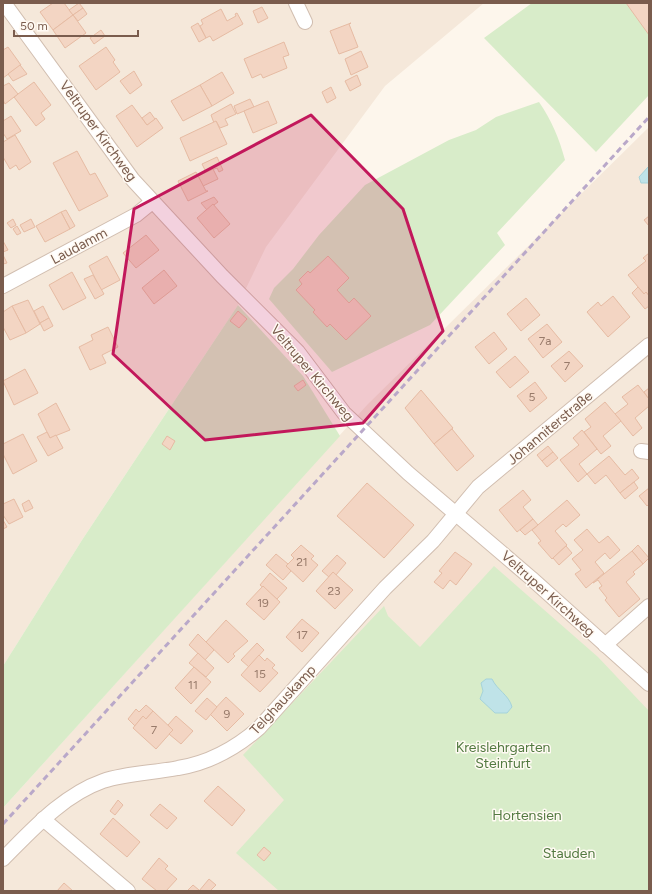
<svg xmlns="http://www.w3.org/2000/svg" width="652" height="894" viewBox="0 0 652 894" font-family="Figtree,sans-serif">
	<rect width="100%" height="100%" fill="#fdf6ec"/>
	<!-- residential -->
	<g fill="#f5e8da">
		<path d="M3 3H484L385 86 266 247 238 305 82 540 3 666Z"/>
		<path d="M649 127V891H3V808L367 405Z"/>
	</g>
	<!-- green -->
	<g fill="#d8ecc9">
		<path d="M532 3H649V95L596 152 484 38Z"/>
		<path d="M539 102C552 121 559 138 565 160L497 233 505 245 430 325 332 372 269 299 274 288 293 269 319 235 365 185 449 140 476 130 496 117Z"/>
		<path d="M238 305 303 376 340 436 3 808V666L82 540Z"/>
		<path d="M494 566 598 657 649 711V891H279L236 853 284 800 243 755 384 606 388 616 420 647Z"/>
	</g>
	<!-- water -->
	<g fill="#bfe3e8" stroke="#a5d3da">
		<path d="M649 166V183H641L639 177Z"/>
		<path d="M486 679H492C497 690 509 695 512 707L507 713H495L480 699 483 691 481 683Z"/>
	</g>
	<!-- building -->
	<g fill="#f3d5c3" stroke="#e6bba3">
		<path d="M53 3H64L73 15 53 30 40 12Z"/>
		<path d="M79 3 83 8 73 15 69 10Z"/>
		<path d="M626 3H649V35Z"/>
		<path d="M262 7 268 18 258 23 253 11Z"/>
		<path d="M83 8 87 14 78 21 73 15Z"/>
		<path d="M221 9 227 21 236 16 235 14 237 13 243 24 213 41 210 36 206 38 200 26 203 24 201 20Z"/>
		<path d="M73 15 86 33 65 48 53 30Z"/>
		<path d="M198 23 206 38 199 42 191 27Z"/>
		<path d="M351 23 349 24 358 47 339 54 330 31Z"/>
		<path d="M101 30 105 36 94 44 90 38Z"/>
		<path d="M284 42 289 55 283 57 287 68 263 78 261 74 252 78 244 59Z"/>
		<path d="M8 47 21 65 3 78V50Z"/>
		<path d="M106 47 115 60 113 62 120 72 96 90 79 66Z"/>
		<path d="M361 51 368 67 351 75 345 59Z"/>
		<path d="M20 65 27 74 13 81 8 74Z"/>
		<path d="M134 71 142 85 130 94 120 81Z"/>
		<path d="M222 72 234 93 212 106 200 85Z"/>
		<path d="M357 75 361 85 350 91 345 81Z"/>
		<path d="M34 82 51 105 41 113 45 119 36 126 14 97Z"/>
		<path d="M9 83 18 94 5 104 3 100V86Z"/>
		<path d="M200 85 212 106 183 121 171 101Z"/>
		<path d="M331 87 336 98 327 103 322 92Z"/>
		<path d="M250 99 254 107 237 114 234 106Z"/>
		<path d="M268 101 277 123 253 133 244 111Z"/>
		<path d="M231 104 236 114 225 119 228 125 220 128 216 121 214 123 211 115Z"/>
		<path d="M132 105 147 125 156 118 163 128 137 147 116 116Z"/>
		<path d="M150 112 155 119 147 125 142 118Z"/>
		<path d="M11 116 21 131 7 139 3 133V121Z"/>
		<path d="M216 121 227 144 190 161 180 138Z"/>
		<path d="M15 135 31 162 19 170 16 165 10 169 3 157V142Z"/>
		<path d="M77 151 90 175 95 173 108 196 79 211 53 163Z"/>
		<path d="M217 157 223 170 219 172 217 168 206 172 202 164Z"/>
		<path d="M213 169 218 179 203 186 198 176Z"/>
		<path d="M196 172 206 191H208L188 201 178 181Z"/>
		<path d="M214 197 218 202 207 210 201 203Z"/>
		<path d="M213 204 230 224 214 238 197 218Z"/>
		<path d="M66 210 75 226 70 229 61 212Z"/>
		<path d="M61 212 70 229 45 242 36 226Z"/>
		<path d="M649 216V226L644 220Z"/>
		<path d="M13 219 16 225 11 228 7 223Z"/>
		<path d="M31 219 35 227 24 232 20 225Z"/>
		<path d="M17 226 21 233 17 235 13 229Z"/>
		<path d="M146 235 159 250 136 268 123 253Z"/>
		<path d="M3 241 8 250 3 252Z"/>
		<path d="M649 253V296L646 292 644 294 628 275 646 261 643 258Z"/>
		<path d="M3 255 7 263 3 264Z"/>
		<path d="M107 256 120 280 101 290 89 266Z"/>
		<path d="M328 256 349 278 337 290 349 303 354 298 371 316 346 340 330 324 327 327 313 312 315 310 296 290 302 284 299 280 308 271 310 273Z"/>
		<path d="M164 270 177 286 154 304 142 288Z"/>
		<path d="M72 272 86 298 63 310 49 285Z"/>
		<path d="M93 275 104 294 95 299 84 279Z"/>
		<path d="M638 287 644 294 646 292 649 296V306L645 309 632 293Z"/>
		<path d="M613 296 630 317 608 337 587 312 598 302 601 306Z"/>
		<path d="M526 298 540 315 521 331 507 314Z"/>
		<path d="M28 300 40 324 26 333 12 306Z"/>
		<path d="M12 306 26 333 10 340 3 327V312Z"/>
		<path d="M43 306 49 318 40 323 34 311Z"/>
		<path d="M238 311 247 319 239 328 230 321Z"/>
		<path d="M49 318 53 326 44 331 40 323Z"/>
		<path d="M547 324 562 342 543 358 528 339Z"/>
		<path d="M108 327 118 347 102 355 106 363 90 370 79 347 93 340 91 335Z"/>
		<path d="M494 332 507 349 489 364 475 347Z"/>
		<path d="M569 351 583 366 565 382 551 366Z"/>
		<path d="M515 356 529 372 510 388 496 372Z"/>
		<path d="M25 369 38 393 14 405 3 381Z"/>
		<path d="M303 380 306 385 298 391 294 386Z"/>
		<path d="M535 382 547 398 530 412 517 396Z"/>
		<path d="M638 385 649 399V406L635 418 642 428 633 436 615 414 628 404 622 397Z"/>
		<path d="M649 388V399L644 392Z"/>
		<path d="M421 390 453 428 434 444 405 408Z"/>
		<path d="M605 402 621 421 603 436 611 446 601 454 584 432 591 427 585 419Z"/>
		<path d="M56 403 70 430 50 438 38 414Z"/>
		<path d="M452 429 474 456 457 471 434 444Z"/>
		<path d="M582 430 597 449 579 464 587 474 578 482 560 460 579 445 573 438Z"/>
		<path d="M47 432 50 438 56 435 63 448 48 456 37 437Z"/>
		<path d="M23 434 37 461 13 474 3 454V444Z"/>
		<path d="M167 436 175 441 170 450 162 444Z"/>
		<path d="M548 446 553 452 542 461 537 455Z"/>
		<path d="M553 452 558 458 547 467 542 461Z"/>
		<path d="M609 456 625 475 632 469 639 478 620 493 606 475 595 484 587 474Z"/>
		<path d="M634 482 638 488 625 499 620 493Z"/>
		<path d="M367 483 414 525 384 558 337 516Z"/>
		<path d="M649 488V504L647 506 639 496Z"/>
		<path d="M523 490 531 500 523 507 533 519 517 532 499 510Z"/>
		<path d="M14 499 23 517 9 524 3 515V504Z"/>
		<path d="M29 500 33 508 25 512 22 504Z"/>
		<path d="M567 500 580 515 566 527 563 524 555 531 567 545 552 559 538 543 541 541 532 530Z"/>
		<path d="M533 519 538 525 525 535 520 530Z"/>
		<path d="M3 520 7 527 3 529Z"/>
		<path d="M587 529 599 543 608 536 620 550 610 559 605 553 595 562 604 573 586 588 575 574 581 570 572 559 583 550 574 540Z"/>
		<path d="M301 545 314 556 311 559 318 565 303 582 286 566 294 558 291 555Z"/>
		<path d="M638 545 649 558 643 564 632 551Z"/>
		<path d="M566 546 572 553 559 565 553 558Z"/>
		<path d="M632 551 643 564 633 572 635 574 626 582 640 599 619 617 605 600 607 598 599 588 602 586 598 580 593 583Z"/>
		<path d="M455 552 472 564 456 585 450 580 443 589 434 582 442 573 439 571Z"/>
		<path d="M276 554 288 564 286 566 291 571 283 580 266 565Z"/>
		<path d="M337 555 346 563 336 575 333 572 329 577 322 571Z"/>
		<path d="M333 572 353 590 335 609 316 591Z"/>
		<path d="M270 573 287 588 277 599 260 585Z"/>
		<path d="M263 586 280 602 264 620 246 604Z"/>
		<path d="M302 619 319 633 302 652 286 637Z"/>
		<path d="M226 620 248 641 233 654 235 656 228 663 206 642Z"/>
		<path d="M198 634 214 650 205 660 189 645Z"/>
		<path d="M257 643 264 650 249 667 241 660Z"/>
		<path d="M198 653 214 668 206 677 189 663Z"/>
		<path d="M259 655 265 661 267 658 275 665 272 668 278 673 260 692 241 675Z"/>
		<path d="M194 667 211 682 191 704 175 688Z"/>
		<path d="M226 697 244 714 227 731 210 714Z"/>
		<path d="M207 698 217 707 206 720 195 711Z"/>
		<path d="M146 705 153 711 146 719 143 716 135 726 128 719 136 709 139 712Z"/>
		<path d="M153 711 173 730 156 749 133 728 143 716 146 719Z"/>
		<path d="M176 716 193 731 181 744 169 734 173 730 168 725Z"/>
		<path d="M218 786 245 810 232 826 204 801Z"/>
		<path d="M118 800 123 805 115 815 110 811Z"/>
		<path d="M160 804 177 818 167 829 150 815Z"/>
		<path d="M113 818 140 842 127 857 100 834Z"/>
		<path d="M264 847 271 853 264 861 257 855Z"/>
		<path d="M159 858 168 866 165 869 177 879 166 891H157L142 879Z"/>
		<path d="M209 879 216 885 210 891H199Z"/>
		<path d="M64 883 73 891H75H57Z"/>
		<path d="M193 885 199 890V891H187Z"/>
	</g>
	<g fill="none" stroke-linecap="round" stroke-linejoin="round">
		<defs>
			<g id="minor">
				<path d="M4 3 133 180 222 276 298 352 344 413 408 473 531 578 649 684"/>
				<path d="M296 3 305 22"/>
				<path d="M3 286 136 215 152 202"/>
				<path d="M641 451 649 452"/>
				<path d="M605 645 649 606"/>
				<path d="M43 819 128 891"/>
				<path d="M3 859C32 830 63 795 103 781 127 773 153 773 178 768 209 763 236 748 259 728L385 588 433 541 478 487 649 345"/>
			</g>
		</defs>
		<!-- minor casing -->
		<use href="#minor" stroke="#d1beb0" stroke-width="16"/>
		<!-- minor -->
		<use href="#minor" stroke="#fff" stroke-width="14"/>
		<!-- rail -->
		<path stroke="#b9a8c9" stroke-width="3" stroke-dasharray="6 4" stroke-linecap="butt" d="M3 824 649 117"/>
	</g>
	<!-- marked area -->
	<path fill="#c2185b" fill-opacity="0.2" stroke="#c2185b" stroke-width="3" stroke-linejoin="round" d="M311 115 403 209 443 331 363 423 205 440 113 354 134 209Z"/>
	<g text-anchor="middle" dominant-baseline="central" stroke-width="3" stroke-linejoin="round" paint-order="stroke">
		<!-- number labels -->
		<g font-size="12" fill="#987a6a">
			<text x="545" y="341">7a</text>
			<text x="567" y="366">7</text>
			<text x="532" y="397">5</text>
			<text x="302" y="562">21</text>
			<text x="334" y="591">23</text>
			<text x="263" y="603">19</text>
			<text x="302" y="635">17</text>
			<text x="260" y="674">15</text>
			<text x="193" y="685">11</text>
			<text x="227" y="714">9</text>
			<text x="154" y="730">7</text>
		</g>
		<!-- street labels -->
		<g font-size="14" fill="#7a5c4d" stroke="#fffaf3">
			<text transform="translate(98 131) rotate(54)">Veltruper Kirchweg</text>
			<text transform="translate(79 246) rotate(-28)">Laudamm</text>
			<text transform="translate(312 373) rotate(50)">Veltruper Kirchweg</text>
			<text transform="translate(550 428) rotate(-40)">Johanniterstraße</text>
			<text transform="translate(548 594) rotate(42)">Veltruper Kirchweg</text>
			<text transform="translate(283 700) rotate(-47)">Telghauskamp</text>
		</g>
		<!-- park labels -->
		<g font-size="14" fill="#537a41" stroke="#fffaf3">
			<text x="503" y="747">Kreislehrgarten<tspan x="503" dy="16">Steinfurt</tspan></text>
			<text x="527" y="815">Hortensien</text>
			<text x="569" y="853">Stauden</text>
		</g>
	</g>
	<!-- border -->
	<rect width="652" height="894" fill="none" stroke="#7a5c4d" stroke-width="8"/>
	<!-- scale -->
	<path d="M14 30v6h124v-6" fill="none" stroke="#7a5c4d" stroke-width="2"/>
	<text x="20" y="30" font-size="12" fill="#7a5c4d" stroke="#fffaf3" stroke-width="3" paint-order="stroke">50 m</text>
</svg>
